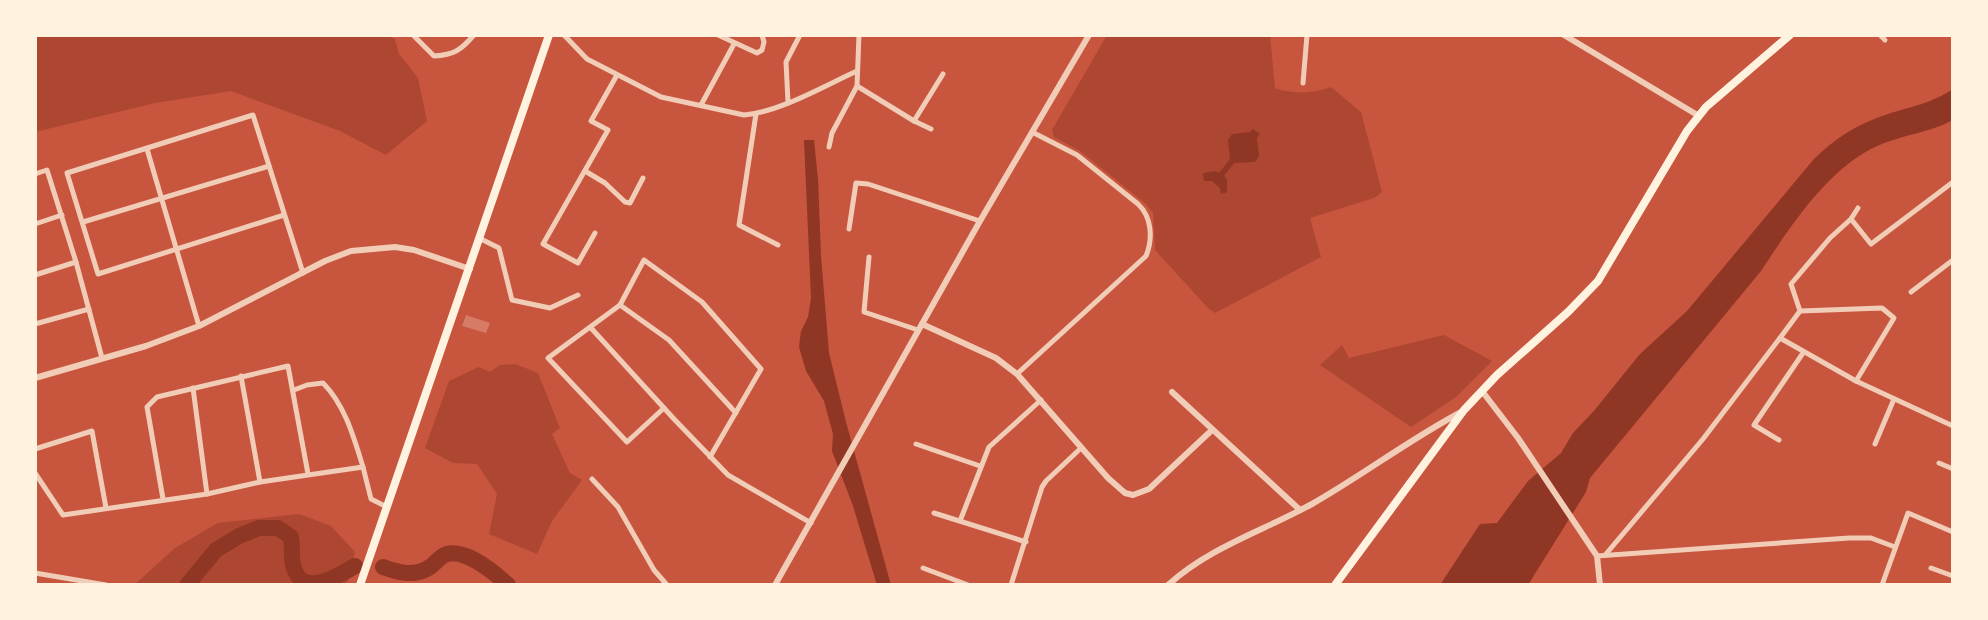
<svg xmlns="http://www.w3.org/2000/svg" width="1988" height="620" viewBox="0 0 1988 620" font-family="Cabin,sans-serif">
	<rect width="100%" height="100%" fill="#c8553d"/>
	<!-- green -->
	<g fill="#ae4732">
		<path d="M35 35H327L352 37 354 35H387L395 39 399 54 418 78 427 121 386 155 340 131 231 91 155 103 35 132Z"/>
		<path d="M1107 35H1270L1275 88C1291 94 1314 94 1331 87L1361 112 1382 192 1374 198 1310 218 1321 257 1215 313 1208 308 1155 250 1153 213 1146 204 1080 151 1054 137 1052 130Z"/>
		<path d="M1444 335 1492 361 1456 397 1411 427 1320 365 1342 345 1349 358Z"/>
		<path d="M515 364 538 373 560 428 552 434 570 473 582 480 552 521 537 554 489 534 497 494 477 464 453 463 425 448 449 381 479 367 490 372 500 365Z"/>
		<path d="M299 514 331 526 355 552 348 582 341 585H134L175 548 218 523Z"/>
	</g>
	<!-- water -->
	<g fill="#8f3625">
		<path d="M1953 89V120C1929 133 1901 135 1877 146 1827 169 1790 227 1761 271L1590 478 1586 492 1528 585H1440L1480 524 1497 523 1528 481 1561 453 1573 433 1593 412 1640 354 1687 311 1814 159C1835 138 1859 123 1888 114 1913 106 1930 104 1953 89Z"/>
		<path d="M1253 129 1260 134 1257 138 1259 156 1255 162 1234 163 1224 176 1227 179V192L1221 194 1220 188 1212 181H1204L1203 173 1215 171 1219 173 1230 159 1228 140 1232 134 1250 132Z"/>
		<path d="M804 140H814L818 179 821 256 829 353 846 422 891 585H877L853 506 832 451 833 434 824 401 806 371 799 347 801 331 808 317 811 298Z"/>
	</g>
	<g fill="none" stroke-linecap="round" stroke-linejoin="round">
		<!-- river -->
		<g stroke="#8f3625" stroke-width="16">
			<path d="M383 567C399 573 415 577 430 567 436 563 440 556 447 554 466 549 495 573 508 585"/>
			<path d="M187 585 216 550 239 536 259 528H278L291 537C293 547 290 561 295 571 306 597 339 575 355 566"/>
		</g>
	</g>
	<!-- building -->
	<path fill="#d67c66" d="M466 315 490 323 486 333 462 326Z"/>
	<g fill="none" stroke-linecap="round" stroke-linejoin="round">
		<!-- minor -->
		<g stroke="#f1ccb7" stroke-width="5">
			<path d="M413 35 434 56C454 55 461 50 474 35"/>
			<path d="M564 35 587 59 661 97 744 115C780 112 824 86 857 71"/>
			<path d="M718 35 757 53 762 50 764 42 762 35"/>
			<path d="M1880 35 1885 40"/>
			<path d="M1303 83 1307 35"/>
			<path d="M857 86 914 121 931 129"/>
			<path d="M788 102 786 62 800 35"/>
			<path d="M701 105 734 44"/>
			<path d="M756 114 739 225 778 245"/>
			<path d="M914 121 943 74"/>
			<path d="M829 147 832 133 857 86 859 35"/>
			<path d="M147 149 199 326"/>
			<path d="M585 171 605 183 625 202 630 203 643 178"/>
			<path d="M35 174 47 170 76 262 102 358"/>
			<path d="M284 215 98 274 67 173 253 115 303 273"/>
			<path d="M1851 219 1871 244 1953 182"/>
			<path d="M83 222 269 166"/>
			<path d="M35 224 62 215"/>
			<path d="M849 229 856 183 868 184 980 221"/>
			<path d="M595 233 578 263 543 244 608 130 591 121 617 75"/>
			<path d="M481 239 499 248 512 300 550 308 578 295"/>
			<path d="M869 257 864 312 918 330"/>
			<path d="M35 275 76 262"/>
			<path d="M1911 292 1953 260"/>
			<path d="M620 305 669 340 736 413"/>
			<path d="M1800 311 1882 308 1894 318 1856 381"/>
			<path d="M35 324 89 309"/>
			<path d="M591 328 674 419 728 475 811 523"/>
			<path d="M1780 338 1800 311 1791 284 1830 238 1851 219 1858 208"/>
			<path d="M1017 374 1146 256C1153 239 1152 217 1138 204L1077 155 1032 132"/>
			<path d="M241 376 260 482"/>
			<path d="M193 388 207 494"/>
			<path d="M294 390 307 385 323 383C345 405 354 438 363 467"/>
			<path d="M664 408 627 442 548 358 620 305 644 260 702 302 761 369 710 457"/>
			<path d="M1779 440 1754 425 1803 353"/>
			<path d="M916 444 980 466"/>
			<path d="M1875 444 1894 399"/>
			<path d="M35 449 92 431 106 508"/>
			<path d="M1939 463 1953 469"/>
			<path d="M35 473 63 515 207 494 260 482 363 467 371 499 387 507"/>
			<path d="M592 479 618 507 654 570 667 585"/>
			<path d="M163 499 147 407 157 397 288 366 308 474"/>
			<path d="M934 513 1026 542"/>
			<path d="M960 521 989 447 1041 400"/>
			<path d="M1606 554 1703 439 1780 338 1856 381 1953 426"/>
			<path d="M1597 556 1849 538H1871L1895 547"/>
			<path d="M923 568 968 585"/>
			<path d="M1931 568 1953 576"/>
			<path d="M35 573 106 585"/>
			<path d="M1011 585 1042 487 1046 481 1081 448"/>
			<path d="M1882 585 1908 513 1953 532"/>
		</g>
		<!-- tertiary -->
		<g stroke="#f1ccb7" stroke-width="6">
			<path d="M1564 35 1699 116"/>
			<path d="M922 324 996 358 1017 374 1108 478 1125 493 1133 495 1149 489 1212 430"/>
			<path d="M35 378 146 346 199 326 325 261 351 251 395 247 414 250 470 269"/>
			<path d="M1482 391 1518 438 1597 556 1600 585"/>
			<path d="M1172 392 1300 510"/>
			<path d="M775 585 980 221 1089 35"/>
			<path d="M1168 585C1210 547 1263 531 1312 504 1363 475 1410 439 1463 411"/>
		</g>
		<!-- trunk -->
		<g stroke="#fff3e0" stroke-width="8">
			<path d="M360 585 549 35"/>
			<path d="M1335 585 1464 410 1497 375 1568 312 1598 281 1687 131 1706 107 1790 35"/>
		</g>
	</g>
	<!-- border -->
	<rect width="1988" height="620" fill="none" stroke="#fff3e0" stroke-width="74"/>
</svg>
